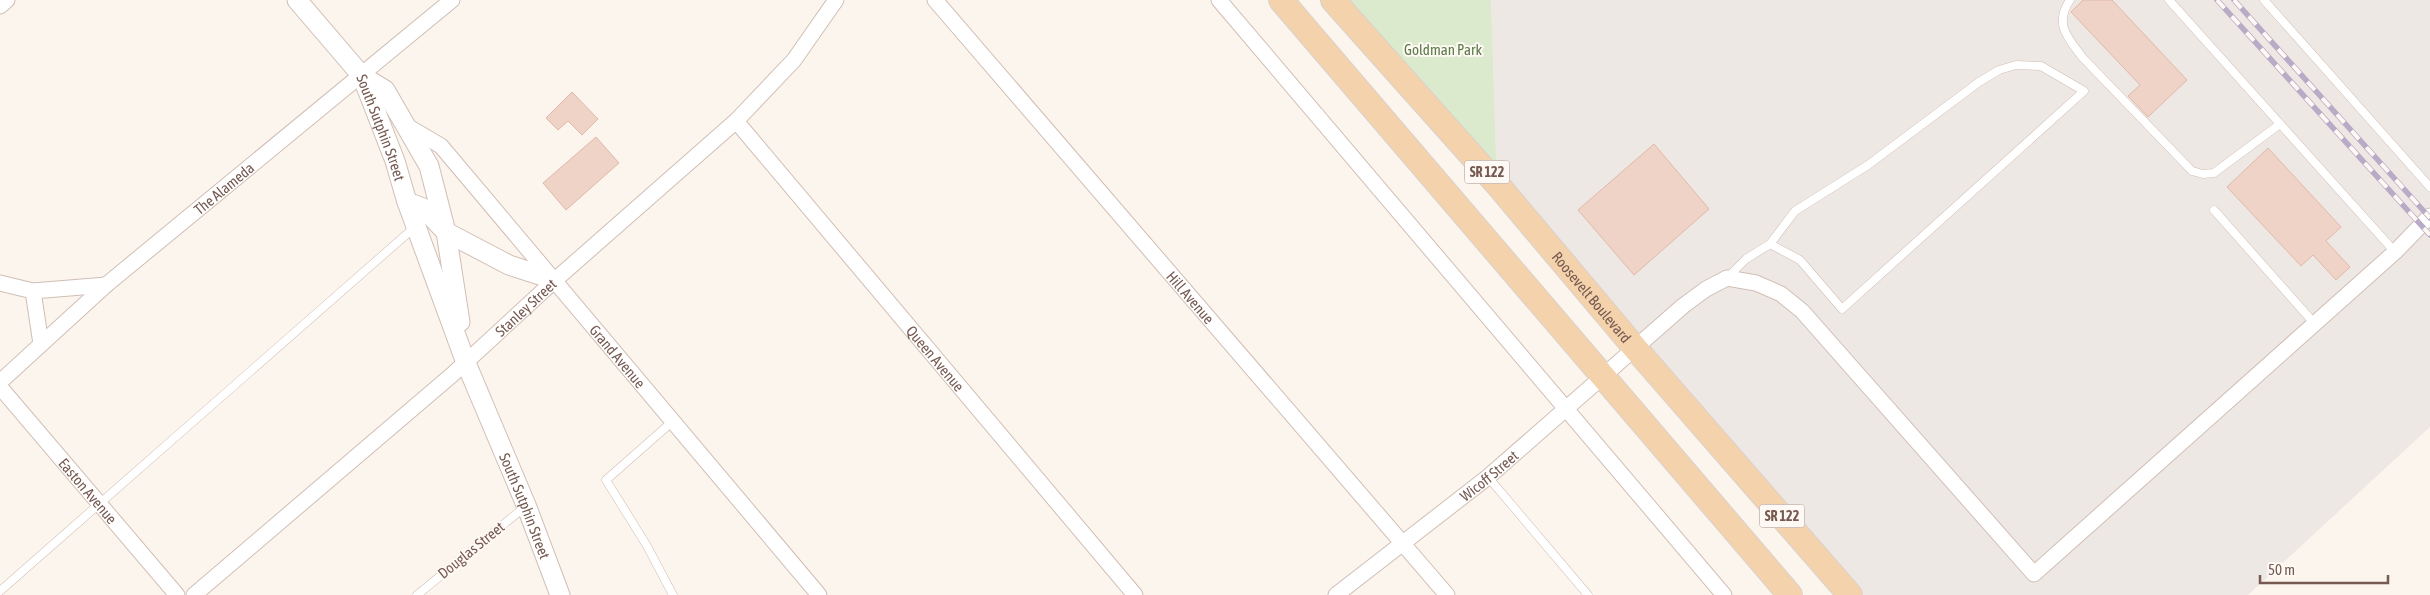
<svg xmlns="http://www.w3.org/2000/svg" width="2430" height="595" viewBox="0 0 2430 595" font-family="'Asap Condensed',sans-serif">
	<rect width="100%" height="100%" fill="#fcf5ed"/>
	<!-- industrial -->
	<path fill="#eee8e5" d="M1491 0H2430V427L2248 595H1850L1497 184Z"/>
	<!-- green -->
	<path fill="#dbe9cc" d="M1333 0H1491L1497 184Z"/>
	<!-- building -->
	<g fill="#efd3c7" stroke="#e1b8a8">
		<path d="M2083 0H2112L2187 80 2148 117 2128 96 2140 85 2071 12Z"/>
		<path d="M572 92 598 119 582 135 568 121 558 130 546 118Z"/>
		<path d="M596 137 619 163 566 210 543 183Z"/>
		<path d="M1654 144 1709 209 1634 275 1578 210Z"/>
		<path d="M2268 148 2341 227 2326 241 2350 267 2336 280 2313 255 2301 266 2227 187Z"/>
	</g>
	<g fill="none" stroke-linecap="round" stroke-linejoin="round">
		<defs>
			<g id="service">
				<path d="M2070 0C2054 24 2067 37 2083 58L2192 171 2203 174 2214 173 2280 124"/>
				<path d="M2169 0 2395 252"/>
				<path d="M2264 0 2430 187"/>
				<path d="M2214 210 2314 323"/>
				<path d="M1727 278 1746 259 1770 244 1800 260 1842 309 2084 91 2041 66 2016 65 1999 70 1979 82 1868 165 1795 211 1770 244"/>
				<path d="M673 421 606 480 647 546 673 595"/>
				<path d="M1488 477 1588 595"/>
				<path d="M0 591 416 226"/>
				<path d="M417 595 526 506"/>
			</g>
			<g id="minor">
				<path id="s1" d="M935 0 1447 595"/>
				<path d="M1219 0 1724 595"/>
				<path d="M0 6 7 0"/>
				<path id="s2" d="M736 121 1135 595"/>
				<path id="s3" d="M407 126 441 146 819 595"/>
				<path d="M0 283 33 291 106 285"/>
				<path d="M33 291 41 344"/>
				<path id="s4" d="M0 382 106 285 452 0"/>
				<path id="s5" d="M0 387 177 595"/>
				<path id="s6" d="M194 595 453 374 555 280 736 121 794 60 836 0"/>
				<path id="s7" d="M1336 595 1488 477 1683 306 1706 289 1727 278 1756 283 1781 294 1802 311 2034 574 2395 252 2430 216"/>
			</g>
			<g id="tertiary">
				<path d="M297 0 362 76 385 90 429 166 446 232 460 322"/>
				<path id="s8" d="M362 76 395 161 407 202 466 363 526 505 560 595"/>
				<path d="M407 202 423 208 446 232 509 265 555 280"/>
			</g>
			<g id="primary">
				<path d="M1281 0 1790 595"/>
				<path id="s9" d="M1333 0 1497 184 1635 348 1850 595"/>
			</g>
		</defs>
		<!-- service casing -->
		<use href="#service" stroke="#d0beb5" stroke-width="9"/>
		<!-- minor casing -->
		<use href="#minor" stroke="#d0beb5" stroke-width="17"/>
		<!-- tertiary casing -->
		<use href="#tertiary" stroke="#d0beb5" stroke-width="21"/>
		<!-- primary casing -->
		<use href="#primary" stroke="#d9d1ce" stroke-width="26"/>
		<!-- service -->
		<use href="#service" stroke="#fff" stroke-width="8"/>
		<!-- minor -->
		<use href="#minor" stroke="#fff" stroke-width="15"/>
		<!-- tertiary -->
		<use href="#tertiary" stroke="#fff" stroke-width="19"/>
		<!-- primary -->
		<use href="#primary" stroke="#f4d2ac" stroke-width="24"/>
		<defs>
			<g id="rail">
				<path d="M2217 0 2430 235"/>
				<path d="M2234 0 2430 218"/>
			</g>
		</defs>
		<!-- rail casing -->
		<use href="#rail" stroke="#b7abc6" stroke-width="5.5"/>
		<!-- rail -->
		<use href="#rail" stroke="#fef9f4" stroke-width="4" stroke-dasharray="11" stroke-linecap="butt"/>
	</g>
	<g text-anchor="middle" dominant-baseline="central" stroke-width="4" stroke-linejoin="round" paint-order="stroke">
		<!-- shield labels -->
		<g fill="#fef9f4" stroke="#9f8a82" stroke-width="1">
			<rect x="1464.5" y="160.5" width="45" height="23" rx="4"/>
			<rect x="1759.5" y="504.5" width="45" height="23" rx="4"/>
		</g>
		<g font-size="14" font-weight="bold" fill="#765a51">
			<text x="1487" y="172">SR 122</text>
			<text x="1782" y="516">SR 122</text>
		</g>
		<!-- park labels -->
		<g font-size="15" fill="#5d7b49" stroke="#fef9f4">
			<text x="1443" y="49">Goldman Park</text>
		</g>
		<!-- street labels -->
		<g font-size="15" fill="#765a51" stroke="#fef9f4">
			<text stroke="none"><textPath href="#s8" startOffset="55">South Sutphin Street</textPath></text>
			<text stroke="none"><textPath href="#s4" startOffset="296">The Alameda</textPath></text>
			<text stroke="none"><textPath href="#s1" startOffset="392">Hill Avenue</textPath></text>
			<text stroke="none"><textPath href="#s9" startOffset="394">Roosevelt Boulevard</textPath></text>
			<text stroke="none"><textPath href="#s6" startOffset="439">Stanley Street</textPath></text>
			<text stroke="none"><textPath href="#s3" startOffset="314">Grand Avenue</textPath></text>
			<text stroke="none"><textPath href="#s2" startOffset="310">Queen Avenue</textPath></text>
			<text stroke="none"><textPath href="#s7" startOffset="194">Wicoff Street</textPath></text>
			<text stroke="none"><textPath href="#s5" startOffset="136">Easton Avenue</textPath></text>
			<text stroke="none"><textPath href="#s8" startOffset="460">South Sutphin Street</textPath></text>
			<text transform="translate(471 550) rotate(-39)">Douglas Street</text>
		</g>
	</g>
	<!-- scale -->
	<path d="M2260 575v8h128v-8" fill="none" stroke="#765a51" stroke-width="2.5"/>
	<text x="2268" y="575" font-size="15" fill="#765a51" stroke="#fef9f4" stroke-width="4" paint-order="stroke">50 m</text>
</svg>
